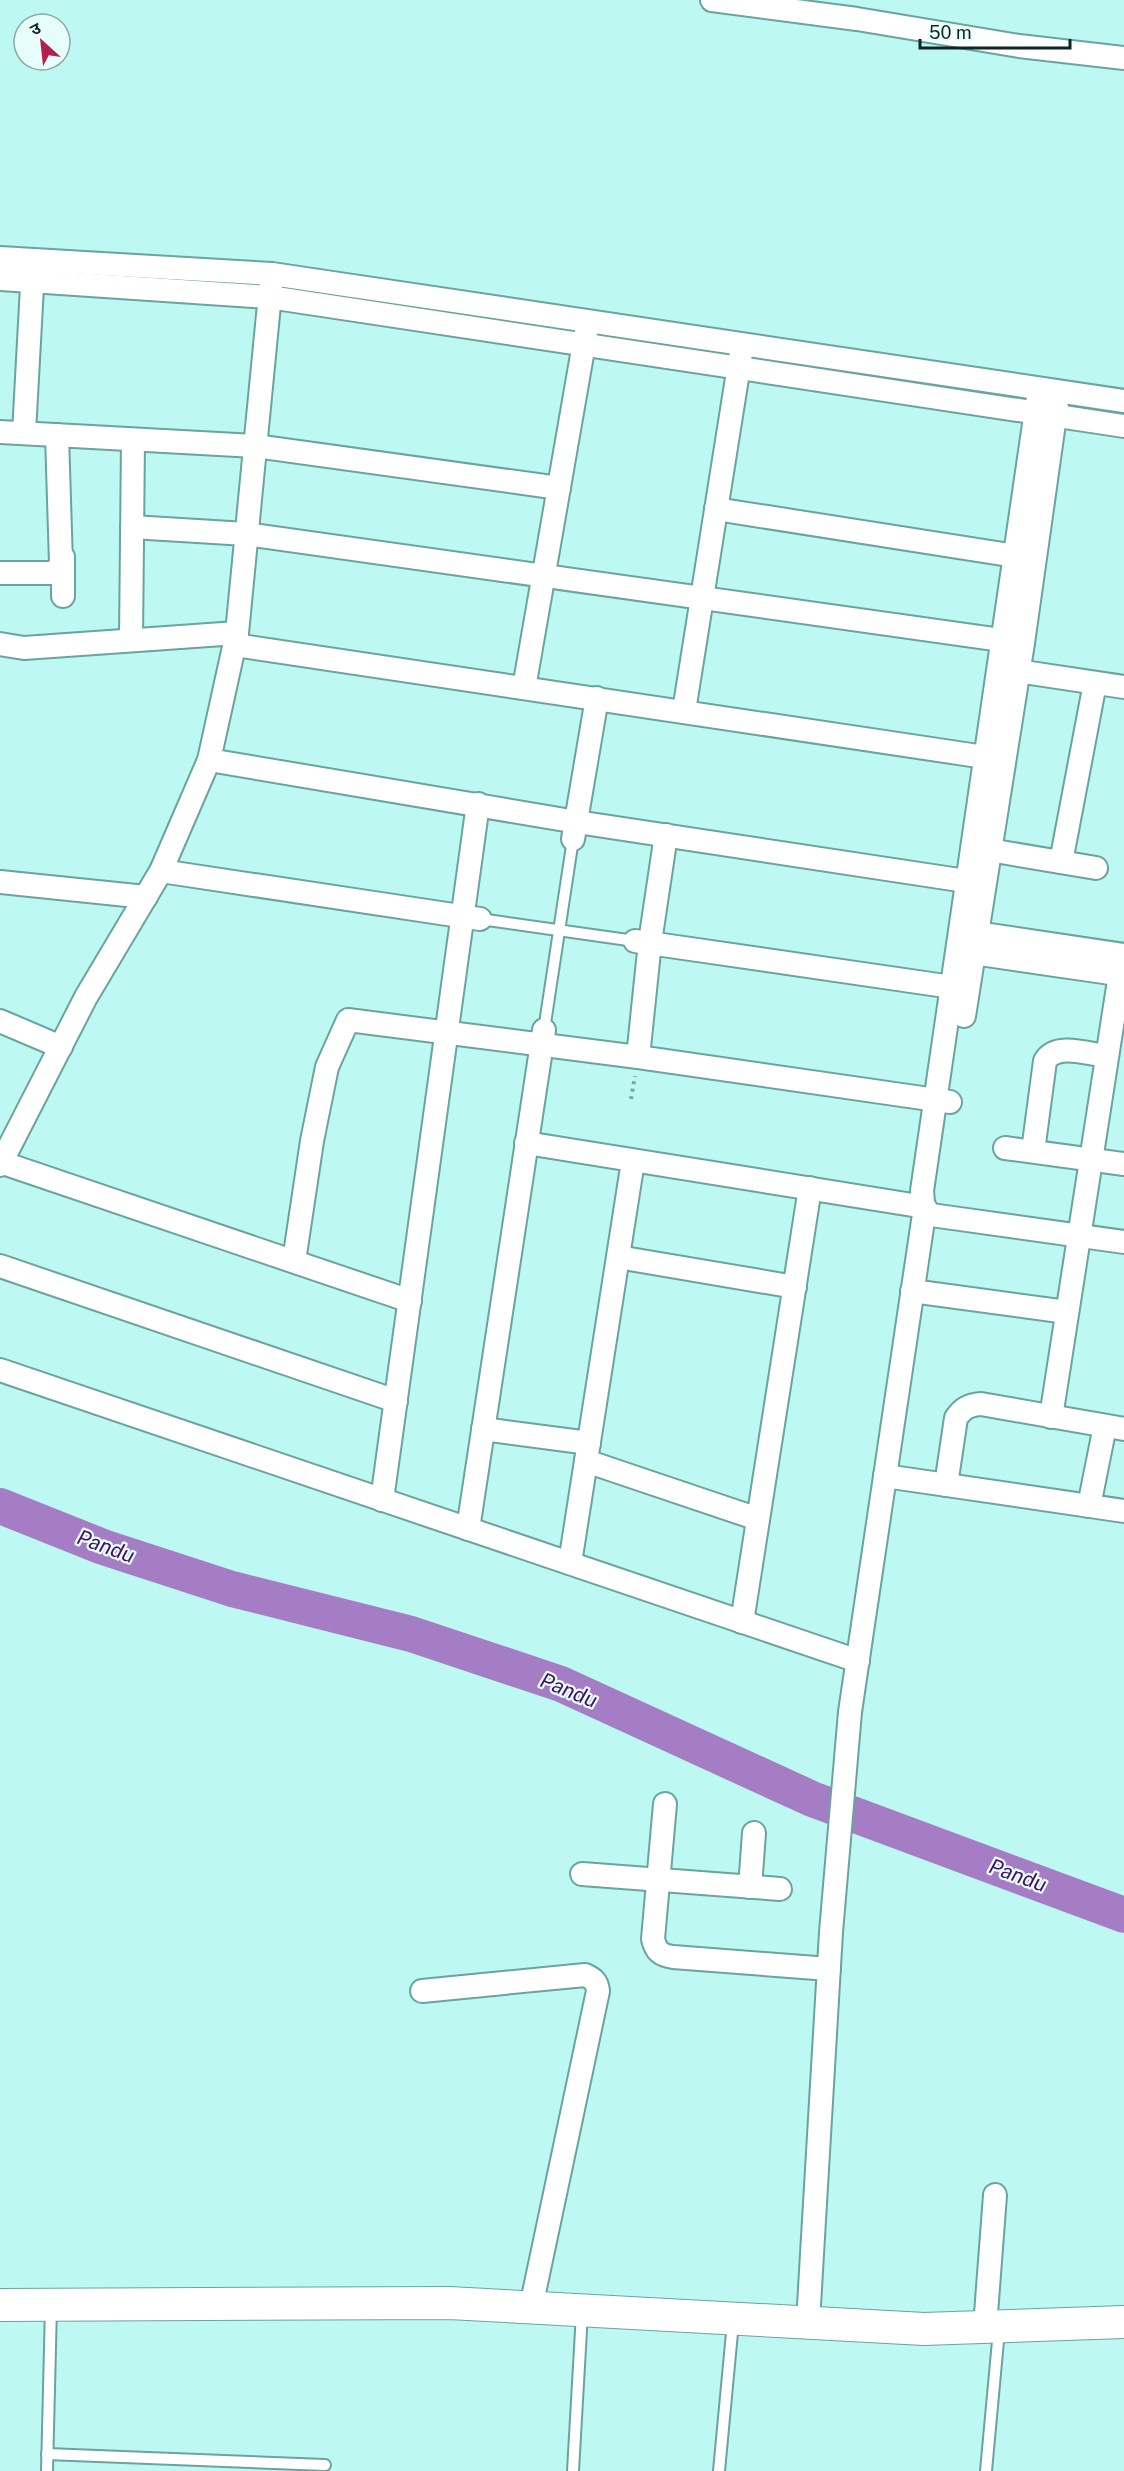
<svg xmlns="http://www.w3.org/2000/svg" width="1124" height="2471" viewBox="0 0 1124 2471" font-family="'Public Sans','Noto Sans Devanagari',sans-serif">
	<rect width="100%" height="100%" fill="#bdf8f2"/>
	<g fill="none" stroke-linecap="round" stroke-linejoin="round">
		<!-- river -->
		<path stroke="#a57dc4" stroke-width="36" d="M0 1506 103 1547 232 1589 411 1634 561 1684 812 1799 1124 1915"/>
		<defs>
			<g id="lane">
				<path d="M480 919 635 941"/>
				<path d="M544 1030 573 839"/>
				<path d="M47 2454 325 2465"/>
				<path d="M47 2471 51 2306"/>
				<path d="M573 2471 582 2313"/>
				<path d="M719 2471 733 2322"/>
				<path d="M986 2471 999 2330"/>
			</g>
			<g id="street">
				<path d="M712 0 857 19 1019 46 1124 58"/>
				<path d="M0 258 272 274 1124 401"/>
				<path d="M0 279 269 297 1124 426"/>
				<path d="M0 432 255 446 559 488"/>
				<path d="M24 433 33 268"/>
				<path d="M716 509 1028 558"/>
				<path d="M132 527 246 534 1023 643"/>
				<path d="M63 557V596"/>
				<path d="M0 573H50L57 570 61 564 57 435"/>
				<path d="M131 640 133 440"/>
				<path d="M0 644 24 648 237 633"/>
				<path d="M235 645 998 759"/>
				<path d="M1017 671 1124 687"/>
				<path d="M524 688 586 332"/>
				<path d="M684 711 741 353"/>
				<path d="M209 760 577 822 979 883"/>
				<path d="M573 839 597 698"/>
				<path d="M989 850 1096 868"/>
				<path d="M1061 862 1095 683"/>
				<path d="M161 871 480 919"/>
				<path d="M0 882 146 897"/>
				<path d="M976 933 1124 955"/>
				<path d="M635 941 952 987"/>
				<path d="M973 953 1124 975"/>
				<path d="M964 1016 1023 643 1057 402"/>
				<path d="M0 1021 61 1047"/>
				<path d="M638 1057 650 942 666 835"/>
				<path d="M526 1143 925 1207"/>
				<path d="M1005 1148 1124 1164"/>
				<path d="M1033 1151 1045 1061C1056 1042 1088 1054 1106 1056"/>
				<path d="M0 1162 410 1301"/>
				<path d="M0 1165 86 997 161 871 209 760 237 633 271 284"/>
				<path d="M924 1214 1124 1242"/>
				<path d="M618 1257 795 1287"/>
				<path d="M294 1261 312 1141 327 1067 348 1020 638 1057 950 1102"/>
				<path d="M0 1266 396 1401"/>
				<path d="M912 1291 1067 1312"/>
				<path d="M0 1370 858 1661"/>
				<path d="M1051 1417 1123 955"/>
				<path d="M483 1429 589 1443"/>
				<path d="M586 1461 758 1519"/>
				<path d="M885 1476 1124 1511"/>
				<path d="M946 1485 956 1418C963 1408 969 1405 981 1404L1124 1429"/>
				<path d="M382 1500 478 804"/>
				<path d="M1089 1506 1105 1426"/>
				<path d="M468 1529 544 1030"/>
				<path d="M570 1563 633 1161"/>
				<path d="M742 1622 810 1188"/>
				<path d="M665 1804 653 1939C656 1951 660 1955 673 1957L829 1969"/>
				<path d="M582 1874 780 1889"/>
				<path d="M750 1887 754 1833"/>
				<path d="M422 1991 585 1975C594 1979 597 1982 598 1991L531 2307"/>
				<path d="M808 2322 831 1932 850 1712 924 1214 922 1191 1039 390"/>
				<path d="M985 2327 995 2195"/>
			</g>
			<path id="secondary" d="M0 2305 449 2303 924 2329 1124 2322"/>
		</defs>
		<!-- lane casing -->
		<use href="#lane" stroke="#6ba39e" stroke-width="14"/>
		<!-- street casing -->
		<use href="#street" stroke="#6ba39e" stroke-width="26"/>
		<!-- secondary casing -->
		<use href="#secondary" stroke="#6ba39e" stroke-width="34"/>
		<!-- path -->
		<path stroke="#79a7a3" stroke-width="4" stroke-dasharray="3 4.5" stroke-linecap="butt" d="M631 1099 635 1076"/>
		<!-- lane -->
		<use href="#lane" stroke="#fff" stroke-width="10"/>
		<!-- street -->
		<use href="#street" stroke="#fff" stroke-width="22"/>
		<!-- secondary -->
		<use href="#secondary" stroke="#fff" stroke-width="32"/>
	</g>
	<g text-anchor="middle" dominant-baseline="central" stroke-width="4.5" stroke-linejoin="round" paint-order="stroke">
		<!-- water labels -->
		<g font-size="21" font-style="italic" fill="#450e65" stroke="#e7fdfb">
			<text transform="translate(106 1546) rotate(20)">Pandu</text>
			<text transform="translate(569 1690) rotate(22)">Pandu</text>
			<text transform="translate(1018 1875) rotate(20)">Pandu</text>
		</g>
	</g>
	<!-- north arrow -->
	<g transform="translate(42 42) rotate(333)"><circle r="28" fill="#e7fdfb" stroke="#90a7a5" stroke-width="1.5"/>
	<path d="M0-4.5L10 22L0 15L-10 22Z" fill="#b2214e"/>
	<text y="-9" font-size="16" font-weight="bold" text-anchor="middle" fill="#0d2523">उ</text>
	</g>
	<!-- scale -->
	<path d="M920 39v9h150v-9" fill="none" stroke="#0d2523" stroke-width="3"/>
	<text x="929" y="39" font-size="18" fill="#0d2523" stroke="#e7fdfb" stroke-width="4.5" paint-order="stroke">50 m</text>
</svg>
